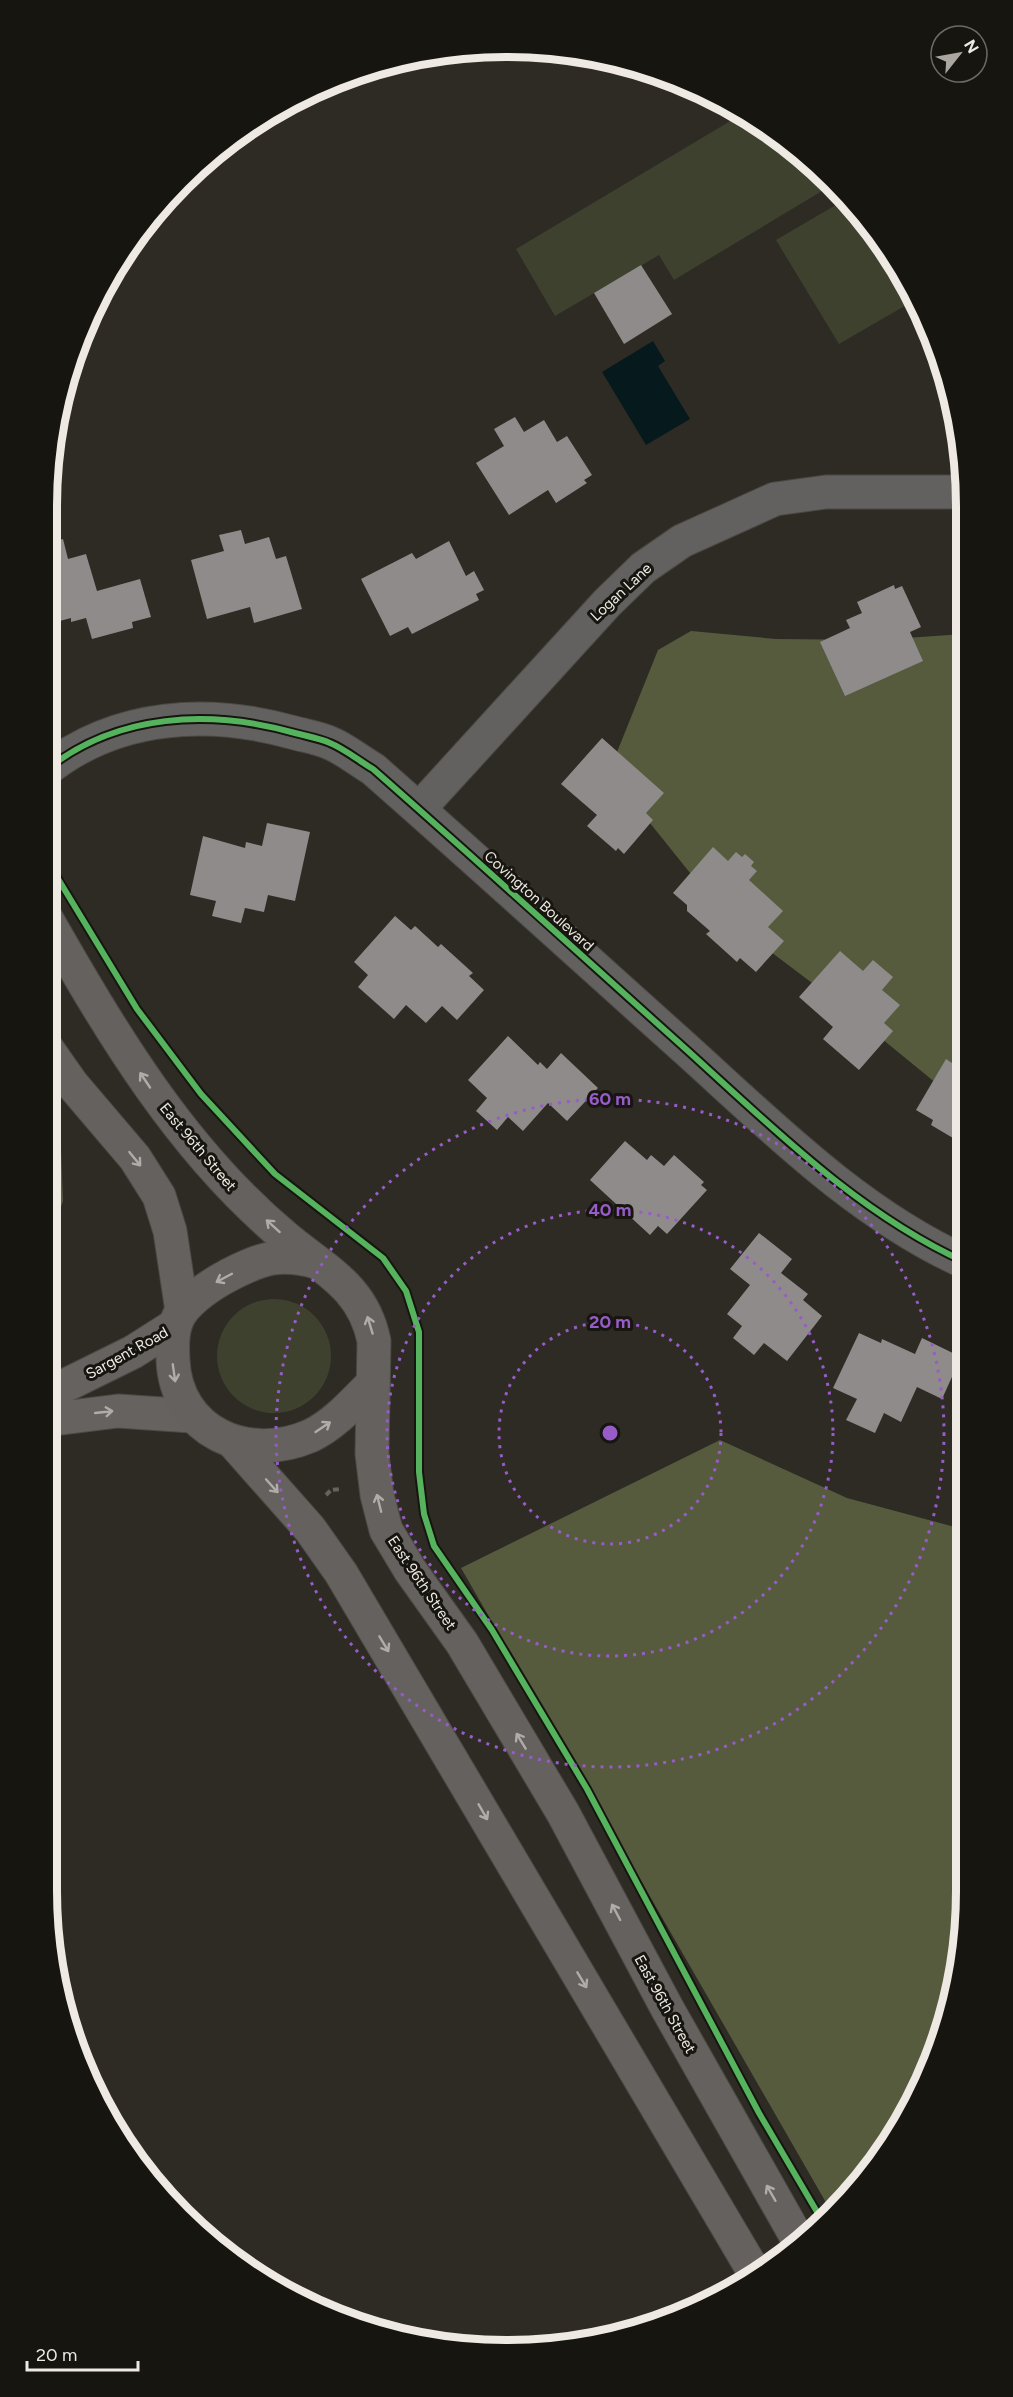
<svg xmlns="http://www.w3.org/2000/svg" width="1013" height="2397" viewBox="0 0 1013 2397" font-family="Figtree,sans-serif">
	<rect width="100%" height="100%" fill="#2e2b25"/>
	<!-- green -->
	<g fill="#3e412e">
		<path d="M742 114 762 124 832 185 674 280 659 255 555 316 516 249Z"/>
		<path d="M846 199 908 304 839 344 776 240Z"/>
		<circle cx="274" cy="1356" r="57"/>
	</g>
	<!-- forest -->
	<g fill="#565b3e">
		<path d="M691 631 776 639 878 640 963 634 964 1106 832 998 727 919 609 772 658 650Z"/>
		<path d="M47 1099 60 1122 63 1201 47 1246Z"/>
		<path d="M720 1440 847 1498 966 1530V1890L942 2038 871 2171 832 2213 461 1568Z"/>
	</g>
	<!-- water -->
	<path fill="#06191c" d="M653 341 665 361 658 366 690 419 646 445 602 372Z"/>
	<!-- building -->
	<g fill="#8e8b8a">
		<path d="M641 265 672 314 624 344 594 293Z"/>
		<path d="M515 417 524 432 544 420 557 442 567 436 592 475 584 480 587 483 556 503 548 490 509 515 476 463 504 446 494 429Z"/>
		<path d="M241 530 245 544 269 537 276 559 286 556 302 609 254 623 250 607 207 619 191 560 224 551 219 535Z"/>
		<path d="M63 539 68 559 86 554 97 591 140 579 151 617 132 622 133 628 92 639 86 618 71 622V618L56 622 58 626 46 629V544Z"/>
		<path d="M449 541 466 576 474 571 484 590 476 594 479 600 412 634 408 627 390 636 361 579 412 553 416 559Z"/>
		<path d="M894 585 895 589 902 586 921 627 910 632 923 661 845 696 820 642 850 628 846 620 862 613 857 602Z"/>
		<path d="M602 738 664 793 646 813 653 820 624 854 618 848 616 851 587 826 597 815 561 784Z"/>
		<path d="M267 823 310 832 295 901 268 895 264 912 245 908 241 923 212 916 216 901 190 895 203 836 245 848 246 842 262 846Z"/>
		<path d="M713 847 728 861 736 852 742 857 745 854 754 862 751 866 757 871 749 880 783 911 768 927 784 941 756 972 740 958 737 962 706 934 710 931 687 911V905L673 893Z"/>
		<path d="M395 916 411 930 415 926 438 947 441 944 473 973 469 976 484 990 457 1020 442 1006 426 1023 406 1005 394 1019 358 987 368 975 354 962Z"/>
		<path d="M840 951 863 971 873 960 893 977 882 990 900 1005 884 1023 893 1031 859 1070 823 1039 833 1027 799 997Z"/>
		<path d="M508 1036 538 1065 540 1062 547 1069 561 1053 598 1088 567 1121 548 1103 523 1131 508 1117 497 1130 476 1111 487 1098 468 1080Z"/>
		<path d="M946 1059 964 1071V1148L957 1144 958 1141 931 1125 933 1120 916 1110Z"/>
		<path d="M625 1141 647 1160 651 1155 664 1166 674 1155 704 1182 701 1185 707 1190 667 1234 658 1226 650 1235 590 1180Z"/>
		<path d="M759 1233 792 1259 781 1273 808 1294 803 1300 822 1316 787 1361 764 1343 754 1355 733 1338 742 1326 727 1314 750 1285 730 1269Z"/>
		<path d="M859 1333 881 1343 882 1339 915 1354 922 1338 961 1357 942 1399 917 1387 901 1422 884 1413 875 1433 846 1420 857 1399 833 1388Z"/>
	</g>
	<g fill="none" stroke-linecap="round" stroke-linejoin="round">
		<defs>
			<g id="street">
				<path d="M46 770C117 713 210 709 295 733 306 736 319 738 330 743 345 749 359 761 373 769 479 862 583 957 688 1051 773 1128 859 1214 965 1262"/>
				<path d="M419 809 607 603 643 568 682 541 775 499 826 492H963"/>
			</g>
			<g id="secondary">
				<path d="M46 1395 133 1352 174 1326"/>
				<path d="M46 1420 118 1411 192 1416"/>
			</g>
			<g id="primary">
				<path d="M46 918C113 1035 181 1150 285 1237 324 1270 363 1286 374 1341L372 1454 377 1495 386 1530 410 1570 462 1643 563 1813 667 2008 800 2243"/>
				<path d="M46 1047 72 1084 135 1158 159 1196 170 1231 182 1311"/>
				<path d="M316 1262C280 1252 262 1258 229 1275 212 1284 194 1296 182 1311 172 1325 172 1343 173 1360 176 1432 247 1463 310 1436 334 1425 354 1402 373 1383"/>
				<path d="M233 1442 310 1529 341 1573 756 2275"/>
			</g>
		</defs>
		<!-- street casing -->
		<use href="#street" stroke="#4c4944" stroke-width="35"/>
		<!-- secondary casing -->
		<use href="#secondary" stroke="#4c4944" stroke-width="35"/>
		<!-- primary casing -->
		<use href="#primary" stroke="#4c4944" stroke-width="35"/>
		<!-- path -->
		<path stroke="#656260" stroke-width="4" stroke-dasharray="6 3" stroke-linecap="butt" d="M326 1495 331 1490 341 1489"/>
		<!-- street -->
		<use href="#street" stroke="#636160" stroke-width="33"/>
		<!-- secondary -->
		<use href="#secondary" stroke="#656260" stroke-width="33"/>
		<!-- primary -->
		<use href="#primary" stroke="#64615e" stroke-width="33"/>
		<defs>
			<g id="cycleway">
				<path d="M46 770C117 713 210 709 295 733 306 736 319 738 330 743 345 749 359 761 373 769 479 862 583 957 688 1051 773 1128 859 1214 965 1262"/>
				<path d="M46 859 137 1009 201 1094 275 1174 383 1258 406 1291 419 1332V1472L424 1514 434 1546 492 1630 587 1789 759 2113 823 2222"/>
			</g>
		</defs>
		<!-- cycleway casing -->
		<use href="#cycleway" stroke="#171510" stroke-width="10"/>
		<!-- cycleway -->
		<use href="#cycleway" stroke="#56b35d" stroke-width="6"/>
	</g>
	<!-- one-way arrows -->
	<defs><path id="oneway-shaft" d="M-6 0H5M1.5-3L5.5 0L1.5 3" fill="none" stroke-width="1.6" stroke-linecap="round" stroke-linejoin="round" transform="scale(1.5)"/></defs>
	<g stroke="#b0aca7">
		<use href="#oneway-shaft" transform="translate(145 1080) rotate(-124)"/>
		<use href="#oneway-shaft" transform="translate(135 1159) rotate(51)"/>
		<use href="#oneway-shaft" transform="translate(273 1226) rotate(-138)"/>
		<use href="#oneway-shaft" transform="translate(224 1278) rotate(152)"/>
		<use href="#oneway-shaft" transform="translate(370 1325) rotate(-107)"/>
		<use href="#oneway-shaft" transform="translate(174 1373) rotate(82)"/>
		<use href="#oneway-shaft" transform="translate(323 1427) rotate(-34)"/>
		<use href="#oneway-shaft" transform="translate(272 1486) rotate(48)"/>
		<use href="#oneway-shaft" transform="translate(379 1503) rotate(-104)"/>
		<use href="#oneway-shaft" transform="translate(384 1644) rotate(59)"/>
		<use href="#oneway-shaft" transform="translate(521 1741) rotate(-121)"/>
		<use href="#oneway-shaft" transform="translate(483 1812) rotate(60)"/>
		<use href="#oneway-shaft" transform="translate(616 1912) rotate(-118)"/>
		<use href="#oneway-shaft" transform="translate(582 1980) rotate(59)"/>
		<use href="#oneway-shaft" transform="translate(771 2193) rotate(-120)"/>
	</g>
	<use stroke="#b0ada8" href="#oneway-shaft" transform="translate(104 1412) rotate(-6)"/>
	<!-- distance rings -->
	<g fill="none" stroke="#985cc8" stroke-width="3" stroke-dasharray="3 6">
		<circle cx="610" cy="1433" r="111"/>
		<circle cx="610" cy="1433" r="223"/>
		<circle cx="610" cy="1433" r="334"/>
	</g>
	<g text-anchor="middle" dominant-baseline="central" stroke-width="6" stroke-linejoin="round" paint-order="stroke">
		<!-- street labels -->
		<g font-size="15" fill="#eeeae3" stroke="#171510">
			<text transform="translate(621 592) rotate(-43)">Logan Lane</text>
			<text transform="translate(539 901) rotate(42)">Covington Boulevard</text>
			<text transform="translate(198 1147) rotate(50)">East 96th Street</text>
			<text transform="translate(127 1353) rotate(-29)">Sargent Road</text>
			<text transform="translate(422 1583) rotate(56)">East 96th Street</text>
			<text transform="translate(665 2004) rotate(61)">East 96th Street</text>
		</g>
	</g>
	<!-- crop -->
	<path d="M0 0H1013V2397H0ZM506 57H507A449 449 0 0 1 956 506V1891A449 449 0 0 1 507 2340H506A449 449 0 0 1 57 1891V506A449 449 0 0 1 506 57Z" fill="#171510" fill-rule="evenodd"/>
	<path fill="none" stroke="#eeeae3" stroke-width="8" d="M506 57H507A449 449 0 0 1 956 506V1891A449 449 0 0 1 507 2340H506A449 449 0 0 1 57 1891V506A449 449 0 0 1 506 57Z"/>
	<circle cx="610" cy="1433" r="9" fill="#985cc8" stroke="#171510" stroke-width="3"/>
	<g font-size="18" text-anchor="middle" font-weight="bold" fill="#985cc8" stroke="#171510" stroke-width="6" stroke-linejoin="round" paint-order="stroke">
		<text x="610" y="1105">60 m</text>
		<text x="610" y="1216">40 m</text>
		<text x="610" y="1328">20 m</text>
	</g>
	<!-- north arrow -->
	<g transform="translate(959 54) rotate(59)"><circle r="28" fill="#171510" stroke="#6d6a64" stroke-width="1.5"/>
	<path d="M0-4.5L10 22L0 15L-10 22Z" fill="#aba7a0"/>
	<text y="-9" font-size="16" font-weight="bold" text-anchor="middle" fill="#eeeae3">N</text>
	</g>
	<!-- scale -->
	<path d="M27 2361v9h111v-9" fill="none" stroke="#eeeae3" stroke-width="3"/>
	<text x="36" y="2361" font-size="18" fill="#eeeae3" stroke="#171510" stroke-width="4.5" paint-order="stroke">20 m</text>
</svg>
